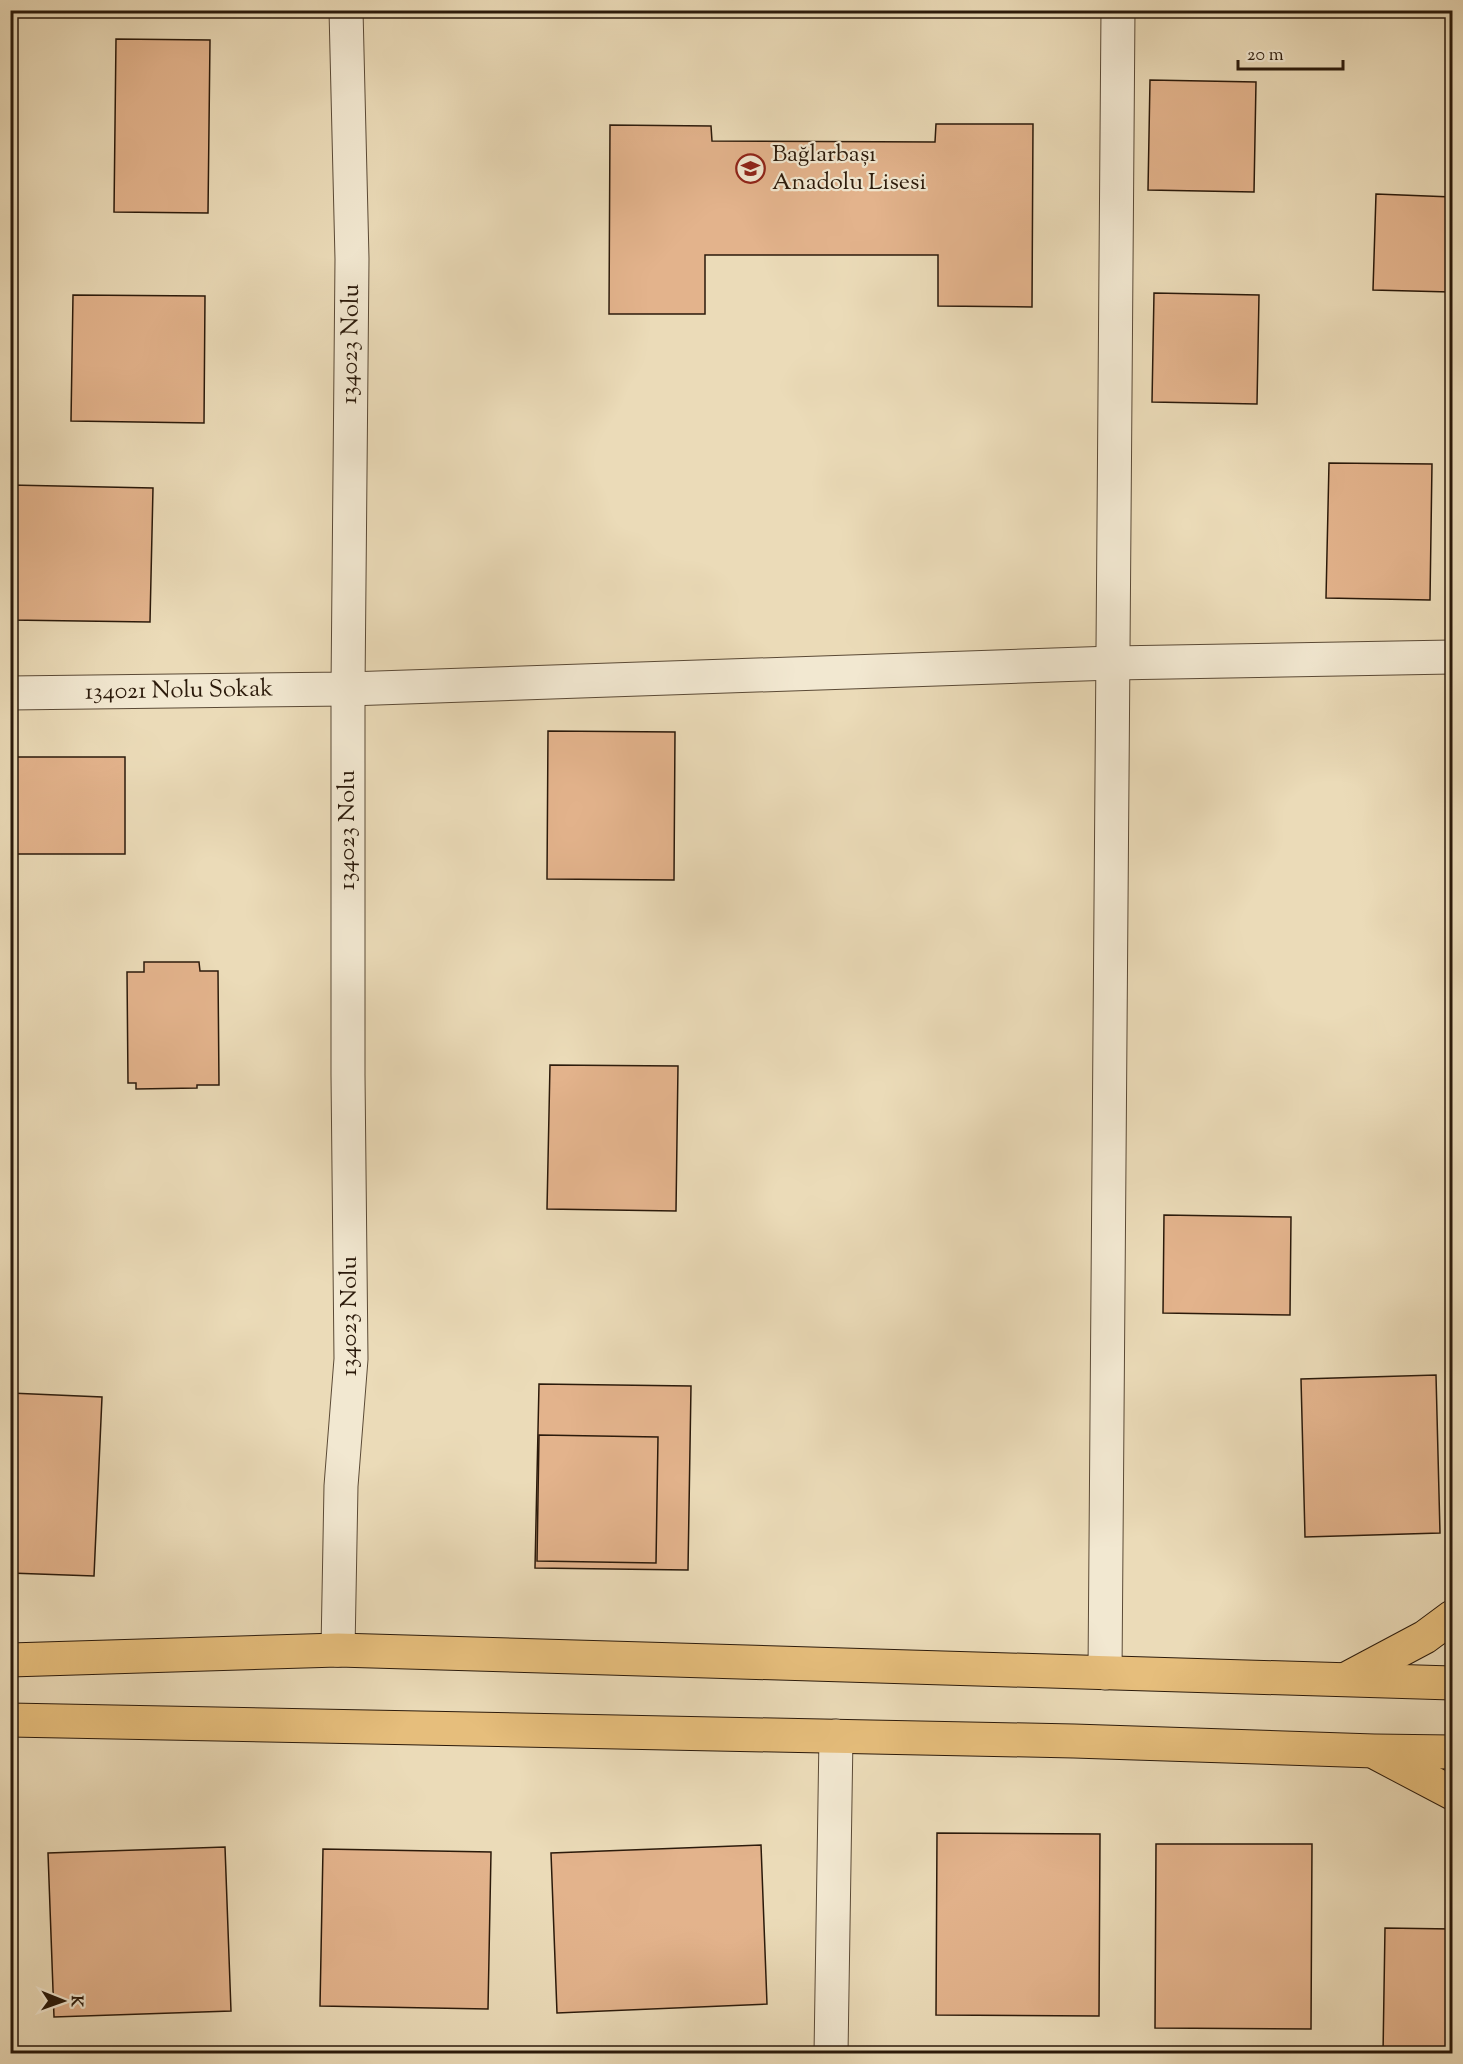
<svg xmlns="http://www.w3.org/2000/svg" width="1463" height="2064" viewBox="0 0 1463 2064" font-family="'Sorts Mill Goudy',serif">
	<rect width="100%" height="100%" fill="#ebdbb8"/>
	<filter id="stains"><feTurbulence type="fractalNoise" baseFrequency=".00333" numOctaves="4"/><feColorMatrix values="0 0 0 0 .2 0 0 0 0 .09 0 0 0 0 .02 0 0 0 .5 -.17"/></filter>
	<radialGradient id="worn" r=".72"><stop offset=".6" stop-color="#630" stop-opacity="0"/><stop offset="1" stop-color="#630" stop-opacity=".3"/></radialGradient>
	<!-- building -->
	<g fill="#e3b38c" stroke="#2b1a0b" stroke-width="1.5">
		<path d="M1324 10H1430V13Z"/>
		<path d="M116 39 210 40 208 213 114 212Z"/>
		<path d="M1150 80 1256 82 1254 192 1148 190Z"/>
		<path d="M936 124H1033L1032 307 938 306V255H705V314H609L610 125 711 126 712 141 935 142Z"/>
		<path d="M1376 194 1452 197 1450 292 1373 290Z"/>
		<path d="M1154 293 1259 295 1257 404 1152 402Z"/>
		<path d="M73 295 205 296 204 423 71 421Z"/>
		<path d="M1329 463 1432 464 1430 600 1326 598Z"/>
		<path d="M10 485 153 488 150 622 10 620Z"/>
		<path d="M548 731 675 732 674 880 547 879Z"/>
		<rect x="10" y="757" width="115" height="97"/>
		<path d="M144 962H199L200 971H218L219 1085H197V1088L136 1089V1083H128L127 972H144Z"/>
		<path d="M550 1065 678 1066 676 1211 547 1209Z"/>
		<path d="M1164 1215 1291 1217 1290 1315 1163 1313Z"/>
		<path d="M1436 1375 1440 1533 1305 1537 1301 1379Z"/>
		<path d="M539 1384 691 1386 688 1570 535 1568Z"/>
		<path d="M10 1393 102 1397 94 1576 10 1573Z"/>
		<path d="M539 1435 658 1437 656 1563 537 1561Z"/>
		<path d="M937 1833 1100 1834 1099 2016 936 2015Z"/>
		<path d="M1156 1844H1312L1311 2029 1155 2028Z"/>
		<path d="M761 1845 767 2004 557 2013 551 1853Z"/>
		<path d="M225 1847 231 2011 54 2017 48 1853Z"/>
		<path d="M323 1849 491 1852 488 2009 320 2006Z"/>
		<path d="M1385 1928 1452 1929V2054H1383Z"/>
	</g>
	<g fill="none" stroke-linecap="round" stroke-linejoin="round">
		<defs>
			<g id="minor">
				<path d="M10 693 348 689 1113 663 1452 657"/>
				<path d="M338 1650 341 1486 351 1359 348 1075V689L352 259 346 10"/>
				<path d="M1105 1673 1118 10"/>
				<path d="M831 2054 836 1736"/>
			</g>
			<g id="major">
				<path d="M10 1660 338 1650 1452 1683"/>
				<path d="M1348 1678 1425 1637 1452 1617"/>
				<path d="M10 1720 1074 1741 1374 1751 1452 1752"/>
				<path d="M1378 1754 1452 1793"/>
			</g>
		</defs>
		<!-- minor casing -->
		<use href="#minor" stroke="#5b4a36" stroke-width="35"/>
		<!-- major casing -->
		<use href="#major" stroke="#2b1a0b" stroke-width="35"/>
		<!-- minor -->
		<use href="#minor" stroke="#f2e8d1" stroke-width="33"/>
		<!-- major -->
		<use href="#major" stroke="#e6be7c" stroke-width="33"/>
	</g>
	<!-- icons -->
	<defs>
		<symbol id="school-ring" viewBox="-11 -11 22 22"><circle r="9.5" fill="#f2e8d1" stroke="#8f2418" stroke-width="1.5"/><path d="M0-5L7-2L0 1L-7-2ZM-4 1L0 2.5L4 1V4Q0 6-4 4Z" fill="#8f2418"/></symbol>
	</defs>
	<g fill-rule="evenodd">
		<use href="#school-ring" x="734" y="152" width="33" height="33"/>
	</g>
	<g text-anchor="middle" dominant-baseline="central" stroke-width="4.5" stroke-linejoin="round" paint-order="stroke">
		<!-- poi labels -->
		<g font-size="24" fill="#2b1a0b" stroke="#f2e8d1" text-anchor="start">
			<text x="772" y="155">Bağlarbaşı<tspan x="772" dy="28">Anadolu Lisesi</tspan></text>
		</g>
		<!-- street labels -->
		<g font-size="24" fill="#2b1a0b" stroke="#f2e8d1">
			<text transform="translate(351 344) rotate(-89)">134023 Nolu</text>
			<text transform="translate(179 691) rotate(-1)">134021 Nolu Sokak</text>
			<text transform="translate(348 830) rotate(-90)">134023 Nolu</text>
			<text transform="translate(350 1316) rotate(-90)">134023 Nolu</text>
		</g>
	</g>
	<!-- margin -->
	<rect width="1463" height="2064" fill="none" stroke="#ebdbb8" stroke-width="36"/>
	<rect x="12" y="12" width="1439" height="2040" fill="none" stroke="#2b1a0b" stroke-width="3"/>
	<rect x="18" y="18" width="1427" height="2028" fill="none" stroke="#2b1a0b" stroke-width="1.5"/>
	<!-- north arrow -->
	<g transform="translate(63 2001) rotate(91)" stroke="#f2e8d1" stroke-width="4.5" paint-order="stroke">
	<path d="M0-4.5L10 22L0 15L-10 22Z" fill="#2b1a0b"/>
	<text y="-9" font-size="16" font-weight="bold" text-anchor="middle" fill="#2b1a0b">K</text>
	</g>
	<!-- scale -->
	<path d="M1238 60v9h105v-9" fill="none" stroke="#2b1a0b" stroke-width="3"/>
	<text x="1247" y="60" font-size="18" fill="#2b1a0b" stroke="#f2e8d1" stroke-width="4.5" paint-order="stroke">20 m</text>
	<rect width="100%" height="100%" filter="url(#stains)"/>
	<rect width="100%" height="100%" fill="url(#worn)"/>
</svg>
